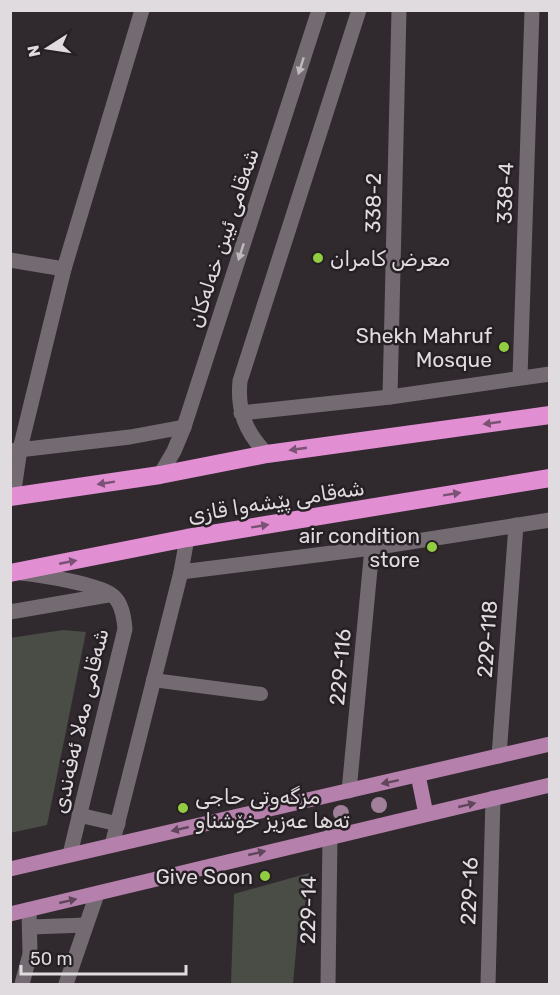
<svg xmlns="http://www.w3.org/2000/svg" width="560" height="995" viewBox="0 0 560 995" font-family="Rubik,Vazirmatn,sans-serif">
	<rect width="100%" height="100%" fill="#302a2f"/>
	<!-- building -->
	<g fill="#494d45">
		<path d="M63 630 86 632 47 825 10 833V638Z"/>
		<path d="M309 873 302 928H298L293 984H231L234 894Z"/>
	</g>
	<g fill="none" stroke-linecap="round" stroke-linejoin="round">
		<!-- lane -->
		<path stroke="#736b71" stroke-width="14" d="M153 680 261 694"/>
		<!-- street -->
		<g stroke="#736b71" stroke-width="15">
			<path d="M10 260 64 269"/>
			<path d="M520 377 532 10"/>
			<path d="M390 397 399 10"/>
			<path d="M13 497 20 449 64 269 142 10"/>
			<path d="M499 756 516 525"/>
			<path d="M349 791 372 548"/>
			<path d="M328 984 330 836"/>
			<path d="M488 984 493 798"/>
		</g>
		<!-- secondary -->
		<g stroke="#736b71" stroke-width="15">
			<path d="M241 413 390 397 550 374"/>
			<path d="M10 451 130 437 184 427"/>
			<path d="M267 454C246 433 237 411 240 381L359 10"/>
			<path d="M160 475 174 451 184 427 319 10"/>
			<path d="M181 572 372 548 550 520"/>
			<path d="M21 573C41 575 97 584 112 595 122 602 124 618 125 629L70 854"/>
			<path d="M10 612 108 595"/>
			<path d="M79 815 118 824"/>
			<path d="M112 845 181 572 187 538"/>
			<path d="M31 927 86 925"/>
			<path d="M22 984 30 954 29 910"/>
			<path d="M66 984 97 894"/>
		</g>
		<!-- primary -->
		<g stroke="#b580ab" stroke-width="15">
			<path d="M418 775 426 814"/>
			<path d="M10 869 550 744"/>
			<path d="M10 914 550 785"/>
		</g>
		<!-- highway -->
		<g stroke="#e18ed2" stroke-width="18">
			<path d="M10 497 160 475 267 454 550 415"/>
			<path d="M10 573 187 538 550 478"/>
		</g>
	</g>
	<!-- trees -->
	<g fill="#a08199">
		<circle cx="379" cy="805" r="8"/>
		<circle cx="341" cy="813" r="8"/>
	</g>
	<!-- one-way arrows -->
	<defs><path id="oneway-solid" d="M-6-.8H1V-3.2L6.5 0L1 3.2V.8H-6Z" transform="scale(1.5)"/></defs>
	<g fill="#bfb9bd">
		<use href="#oneway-solid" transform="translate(301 66) rotate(108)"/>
		<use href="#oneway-solid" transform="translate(241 252) rotate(108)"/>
	</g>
	<g fill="#7a5273">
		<use href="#oneway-solid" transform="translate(492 423) rotate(172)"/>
		<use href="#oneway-solid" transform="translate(298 449) rotate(172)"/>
		<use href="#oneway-solid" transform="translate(106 483) rotate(171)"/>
		<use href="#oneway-solid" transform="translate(452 494) rotate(-9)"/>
		<use href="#oneway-solid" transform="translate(260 526) rotate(-9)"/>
		<use href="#oneway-solid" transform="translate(68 562) rotate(-11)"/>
	</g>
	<g fill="#5f465b">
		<use href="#oneway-solid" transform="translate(390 782) rotate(168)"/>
		<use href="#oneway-solid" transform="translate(467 805) rotate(-13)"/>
		<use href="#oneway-solid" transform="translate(180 829) rotate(167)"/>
		<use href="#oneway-solid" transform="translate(257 853) rotate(-13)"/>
		<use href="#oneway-solid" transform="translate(68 901) rotate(-13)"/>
	</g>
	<!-- markers -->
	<g fill="#92cd3f" stroke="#262025" stroke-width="2">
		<circle cx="318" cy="258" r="6"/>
		<circle cx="504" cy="347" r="6"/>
		<circle cx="432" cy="547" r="6"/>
		<circle cx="183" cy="808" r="6"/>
		<circle cx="265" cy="876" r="6"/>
	</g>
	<g text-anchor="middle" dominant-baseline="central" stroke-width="5" stroke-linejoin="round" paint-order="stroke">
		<!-- street labels -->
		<g font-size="21" fill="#dfdbde" stroke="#262025">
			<text transform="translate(505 193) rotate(-88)">338-4</text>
			<text transform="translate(373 203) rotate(-89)">338-2</text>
			<text transform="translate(223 238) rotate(-72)">شەقامی ئیبن خەلەکان</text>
			<text transform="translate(276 501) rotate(-9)">شەقامی پێشەوا قازی</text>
			<text transform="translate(487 639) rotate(-86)">229-118</text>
			<text transform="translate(340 667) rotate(-85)">229-116</text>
			<text transform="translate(80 721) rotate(-77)">شەقامی مەلا ئەفەندی</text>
			<text transform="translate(469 891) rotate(-88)">229-16</text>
			<text transform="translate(308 910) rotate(-89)">229-14</text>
		</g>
		<!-- poi labels -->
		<g font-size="21" fill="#dfdbde" stroke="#262025" text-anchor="end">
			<text x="330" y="258" text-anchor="start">معرض کامران</text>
			<text x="492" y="335">Shekh Mahruf<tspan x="492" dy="24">Mosque</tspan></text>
			<text x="420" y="535">air condition<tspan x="420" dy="24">store</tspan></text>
			<text x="195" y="796" text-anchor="start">مزگەوتی حاجی<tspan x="195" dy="24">تەها عەزیز خۆشناو</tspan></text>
			<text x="253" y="876">Give Soon</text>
		</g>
	</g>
	<!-- border -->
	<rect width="560" height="995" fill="none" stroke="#dfdbde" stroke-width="24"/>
	<!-- north arrow -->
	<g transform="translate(48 48) rotate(258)" stroke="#262025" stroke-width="4.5" paint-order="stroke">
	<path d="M0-4.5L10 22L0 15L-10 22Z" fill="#dfdbde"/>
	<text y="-9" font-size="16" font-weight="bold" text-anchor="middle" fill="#dfdbde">N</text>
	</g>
	<!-- scale -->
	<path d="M21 965v9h165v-9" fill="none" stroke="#dfdbde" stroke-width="3"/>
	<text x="30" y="965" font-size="18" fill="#dfdbde" stroke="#262025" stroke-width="4.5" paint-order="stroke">50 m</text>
</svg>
